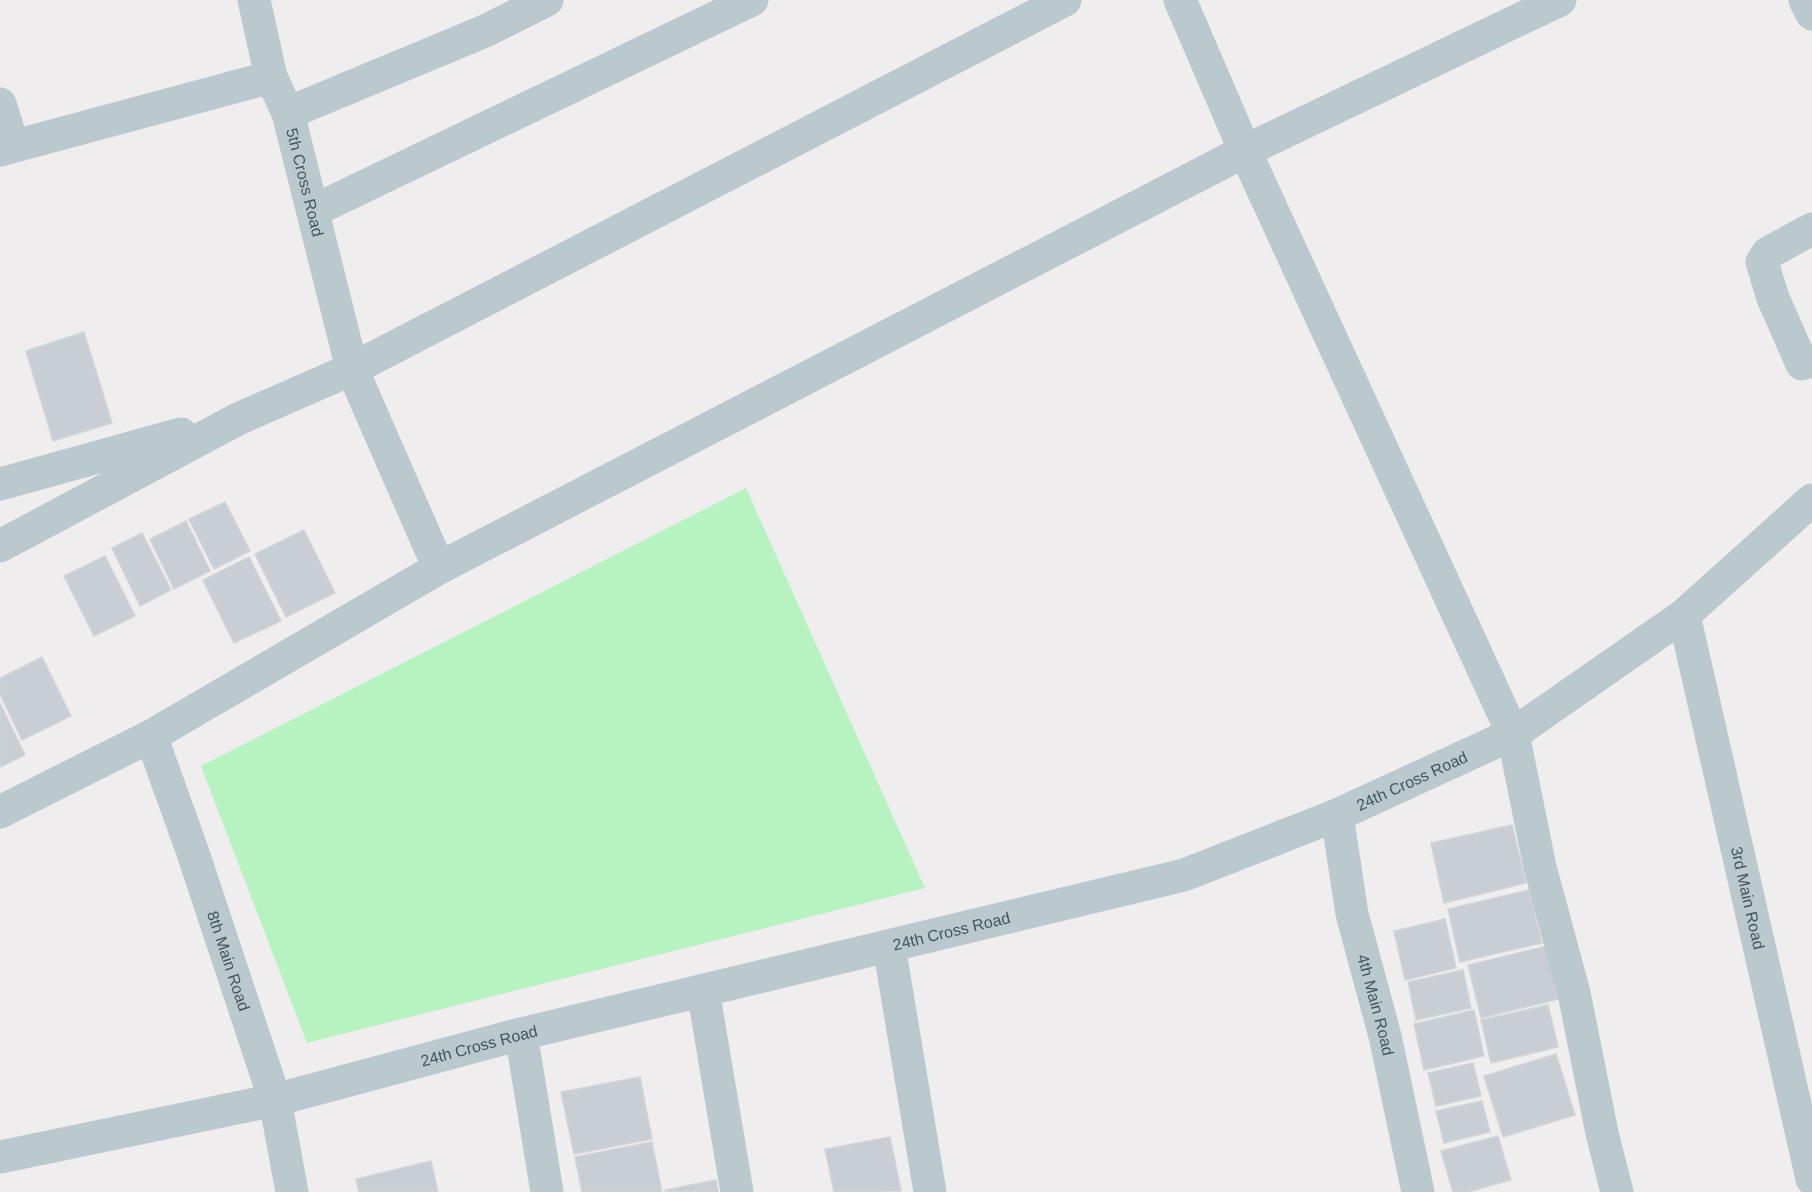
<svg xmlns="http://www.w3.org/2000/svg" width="1812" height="1192" viewBox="0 0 1812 1192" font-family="Helvetica,sans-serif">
	<rect width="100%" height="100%" fill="#f0edee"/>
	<!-- green -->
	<path fill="#b6f3c1" d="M746 488 925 888 307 1043 201 766Z"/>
	<!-- building -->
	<g fill="#c8ced3" stroke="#d0d5da" stroke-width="1.5">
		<path d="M84 332 112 423 53 441 26 351Z"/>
		<path d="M225 502 250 551 214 569 189 519Z"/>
		<path d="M186 521 210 571 174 589 150 539Z"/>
		<path d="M304 530 335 593 286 617 255 554Z"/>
		<path d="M142 533 171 590 140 606 112 548Z"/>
		<path d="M105 556 135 616 94 636 64 576Z"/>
		<path d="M249 557 281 621 234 643 203 580Z"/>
		<path d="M42 657 71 716 22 740 0 694V678Z"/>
		<path d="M0 703 25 755 0 767Z"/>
		<path d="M1512 825 1526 883 1444 903 1431 843Z"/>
		<path d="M1529 890 1542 943 1460 962 1448 909Z"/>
		<path d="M1445 919 1456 968 1405 980 1394 931Z"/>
		<path d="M1547 946 1559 999 1481 1018 1468 965Z"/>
		<path d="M1463 970 1471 1008 1416 1020 1408 982Z"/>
		<path d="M1548 1005 1558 1047 1491 1063 1481 1020Z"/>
		<path d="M1474 1010 1484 1056 1424 1070 1414 1024Z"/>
		<path d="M1556 1054 1575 1115 1503 1137 1484 1076Z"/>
		<path d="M1473 1063 1481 1096 1436 1106 1428 1073Z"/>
		<path d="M640 1077 652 1139 574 1154 561 1092Z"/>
		<path d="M1482 1101 1490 1132 1444 1143 1436 1111Z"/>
		<path d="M1498 1136 1511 1180 1468 1192H1453L1441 1151Z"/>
		<path d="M890 1137 901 1191 834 1192 825 1149Z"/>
		<path d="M652 1142 662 1192H582L575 1157Z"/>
		<path d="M431 1161 438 1192H359L356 1179Z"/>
		<path d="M716 1180 718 1192H666L665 1190Z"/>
	</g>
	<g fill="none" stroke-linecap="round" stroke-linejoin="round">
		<!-- minor -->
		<g stroke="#b9c9ce" stroke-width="33">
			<path id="s1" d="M254 0 271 77 288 113 352 369 439 568"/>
			<path d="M1180 0 1245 151 1513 734 1540 867 1574 993 1602 1133 1617 1192"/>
			<path d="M1805 0 1812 14"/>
			<path d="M0 104 13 145"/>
			<path d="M288 113 485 31 547 0"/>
			<path d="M0 150 271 77"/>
			<path d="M313 211 752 0"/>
			<path d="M1802 364 1773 298 1762 262 1768 253 1812 229"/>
			<path d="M0 484 181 434"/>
			<path d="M0 546 238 419 352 369 1065 0"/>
			<path id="s2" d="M1684 615 1812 1179"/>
			<path id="s3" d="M151 736 192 850 275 1100 292 1192"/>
			<path d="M0 812 151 736 439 568 1245 151 1560 0"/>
			<path id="s4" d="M1337 815 1352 914 1385 1036 1418 1192"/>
			<path d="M889 946 930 1192"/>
			<path d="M703 990 737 1192"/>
			<path d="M521 1034 547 1192"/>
			<path id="s5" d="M0 1157 275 1100 521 1034 1184 875 1337 815 1513 734 1684 615 1812 500"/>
		</g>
	</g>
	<g text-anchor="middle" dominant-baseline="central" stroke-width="4.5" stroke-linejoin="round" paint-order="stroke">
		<!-- street labels -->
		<g font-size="16" fill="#43565d" stroke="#fff">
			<text stroke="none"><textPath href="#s1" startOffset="190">5th Cross Road</textPath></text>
			<text stroke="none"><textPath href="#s5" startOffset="1464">24th Cross Road</textPath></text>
			<text stroke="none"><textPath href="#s2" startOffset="290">3rd Main Road</textPath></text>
			<text stroke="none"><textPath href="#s5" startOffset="978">24th Cross Road</textPath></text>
			<text stroke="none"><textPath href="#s3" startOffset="238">8th Main Road</textPath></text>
			<text stroke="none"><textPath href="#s4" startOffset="194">4th Main Road</textPath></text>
			<text stroke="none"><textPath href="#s5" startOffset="492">24th Cross Road</textPath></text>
		</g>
	</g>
</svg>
